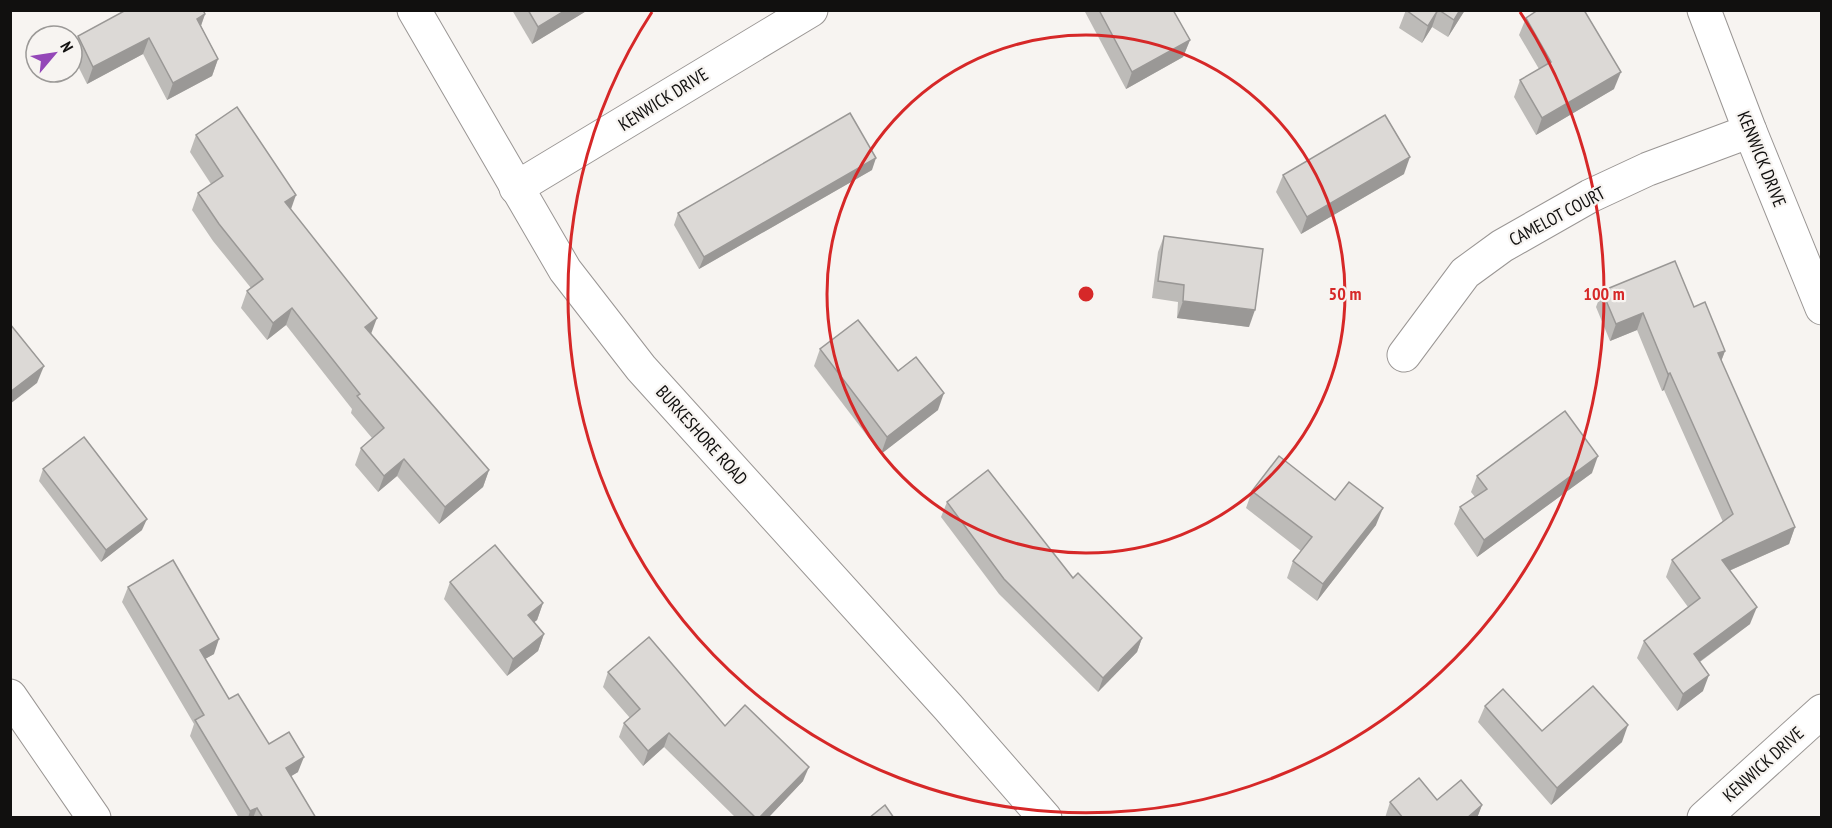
<svg xmlns="http://www.w3.org/2000/svg" width="1832" height="828" viewBox="0 0 1832 828" font-family="'PT Sans Narrow',sans-serif">
	<rect width="100%" height="100%" fill="#f7f4f1"/>
	<g fill="none" stroke-linecap="round" stroke-linejoin="round">
		<defs>
			<g id="street">
				<path d="M414 10 565 270 641 368 948 707 1045 818"/>
				<path d="M1704 10 1750 131 1822 308"/>
				<path d="M516 188 811 10"/>
				<path d="M1404 355 1465 273 1502 246 1590 196 1648 169 1750 131"/>
				<path d="M10 696 94 818"/>
				<path d="M1704 818 1822 711"/>
			</g>
		</defs>
		<!-- street casing -->
		<use href="#street" stroke="#9a9694" stroke-width="35"/>
		<!-- street -->
		<use href="#street" stroke="#fff" stroke-width="33"/>
	</g>
	<!-- wall -->
	<g fill="#bdbbb8">
		<path d="M119 10H203L205 14 201 26 218 59 212 76 167 100 143 54 87 84 72 54 78 36 121 13Z"/>
		<path d="M512 10H588L532 44Z"/>
		<path d="M1084 10H1173L1190 40 1183 57 1126 89Z"/>
		<path d="M1406 10H1465L1448 37 1432 27 1422 43 1399 28Z"/>
		<path d="M1526 18 1614 89 1536 135 1514 97 1520 80 1539 69 1519 35Z"/>
		<path d="M196 135 291 209 371 334 489 470 483 487 439 524 397 476 378 492 355 465 361 448 372 438 351 413 352 409 286 325 267 340 241 308 247 291 251 288 213 241 192 210 198 193 211 184 190 152Z"/>
		<path d="M872 170 699 269 674 225 678 213Z"/>
		<path d="M1404 174 1301 234 1276 192 1283 175Z"/>
		<path d="M1164 236 1249 327 1177 318 1178 302 1152 298 1158 252Z"/>
		<path d="M1602 291 1694 307 1725 351 1721 361 1795 527 1789 544 1729 571 1750 624 1700 662 1703 691 1677 711 1637 658 1644 641 1688 607 1666 577 1672 560 1723 522 1664 390 1662 391 1637 330 1610 341 1596 307Z"/>
		<path d="M820 349 898 371 938 410 881 454 814 366Z"/>
		<path d="M43 469 142 530 101 562 39 481Z"/>
		<path d="M1592 473 1477 557 1454 524 1460 507 1475 497 1471 492 1477 476Z"/>
		<path d="M1252 491 1335 500 1376 525 1317 601 1287 578 1293 561 1301 551 1246 508Z"/>
		<path d="M947 502 1073 578 1142 638 1137 652 1098 692 999 594 941 517Z"/>
		<path d="M450 582 543 603 537 620 534 622 544 634 538 651 507 676 444 599Z"/>
		<path d="M128 587 214 654 205 659 229 699 269 744 298 772 291 776 316 818H239L190 736 194 724 122 602Z"/>
		<path d="M608 672 725 726 803 781 768 818H736L664 747 643 766 619 737 624 723 630 718 603 687Z"/>
		<path d="M1485 706 1542 731 1622 742 1551 805 1478 722Z"/>
		<path d="M1437 800 1482 805 1477 818H1385L1390 802Z"/>
	</g>
	<!-- shaded-wall -->
	<g fill="#9a9896">
		<path d="M566 10H588L532 44 538 27Z"/>
		<path d="M1438 10 1432 27 1422 43 1428 26Z"/>
		<path d="M1460 10H1465L1448 37 1454 20Z"/>
		<path d="M205 14 199 31 197 19Z"/>
		<path d="M149 38 143 54 87 84 93 67Z"/>
		<path d="M1190 40 1183 57 1126 89 1132 72Z"/>
		<path d="M218 59 212 76 167 100 173 83Z"/>
		<path d="M1621 72 1614 89 1536 135 1542 118Z"/>
		<path d="M1410 157 1404 174 1301 234 1307 217Z"/>
		<path d="M876 158 872 170 699 269 704 257Z"/>
		<path d="M296 195 290 212 285 202Z"/>
		<path d="M1183 301 1255 310 1249 327 1177 318Z"/>
		<path d="M292 308 286 325 267 340 273 323Z"/>
		<path d="M1643 313 1637 330 1610 341 1616 324Z"/>
		<path d="M377 318 371 334 365 327Z"/>
		<path d="M1725 351 1719 367 1718 353Z"/>
		<path d="M44 366 37 383 10 404V392Z"/>
		<path d="M1670 373 1664 390 1662 391 1668 374Z"/>
		<path d="M944 393 938 410 881 454 887 437Z"/>
		<path d="M1598 456 1592 473 1477 557 1484 540Z"/>
		<path d="M404 459 397 476 378 492 384 476Z"/>
		<path d="M489 470 483 487 439 524 445 507Z"/>
		<path d="M1383 508 1376 525 1317 601 1323 584Z"/>
		<path d="M147 519 142 530 101 562 106 550Z"/>
		<path d="M1795 527 1789 544 1715 577 1722 560Z"/>
		<path d="M543 603 537 620 522 632 528 615Z"/>
		<path d="M1757 607 1750 624 1687 671 1694 654Z"/>
		<path d="M544 634 538 651 507 676 513 659Z"/>
		<path d="M1142 638 1137 652 1098 692 1103 678Z"/>
		<path d="M219 639 214 654 194 665 200 650Z"/>
		<path d="M1709 675 1703 691 1677 711 1683 694Z"/>
		<path d="M1628 725 1622 742 1551 805 1557 788Z"/>
		<path d="M669 733 664 747 643 766 648 751Z"/>
		<path d="M304 757 298 772 280 783 286 768Z"/>
		<path d="M809 767 803 781 768 818H759Z"/>
		<path d="M1482 805 1477 818H1467Z"/>
		<path d="M257 808 253 818H248L250 811Z"/>
	</g>
	<!-- building -->
	<g fill="#dcd9d6" stroke="#9a9896" stroke-width="1.5">
		<path d="M126 10H203L205 14 197 19 218 59 173 83 149 38 93 67 78 36Z"/>
		<path d="M528 10H566L538 27Z"/>
		<path d="M1099 10H1173L1190 40 1132 72Z"/>
		<path d="M1406 10H1438L1428 26Z"/>
		<path d="M1439 10H1460L1454 20Z"/>
		<path d="M1538 10H1584L1621 72 1542 118 1520 80 1551 62 1526 18Z"/>
		<path d="M237 107 296 195 285 202 377 318 365 327 489 470 445 507 404 459 384 476 361 448 384 428 357 396 360 394 292 308 273 323 247 291 263 279 219 224 198 193 223 176 196 135Z"/>
		<path d="M850 113 876 158 704 257 678 213Z"/>
		<path d="M1385 115 1410 157 1307 217 1283 175Z"/>
		<path d="M1164 236 1263 249 1255 310 1183 301 1184 285 1158 281Z"/>
		<path d="M1675 261 1694 307 1705 302 1725 351 1718 353 1795 527 1722 560 1757 607 1694 654 1709 675 1683 694 1644 641 1700 598 1672 560 1733 514 1670 373 1668 374 1643 313 1616 324 1602 291Z"/>
		<path d="M858 320 898 371 916 357 944 393 887 437 820 349Z"/>
		<path d="M10 324 44 366 10 392Z"/>
		<path d="M1565 411 1598 456 1484 540 1460 507 1487 489 1477 476Z"/>
		<path d="M84 437 147 519 106 550 43 469Z"/>
		<path d="M1279 456 1335 500 1349 482 1383 508 1323 584 1293 561 1312 537 1252 491Z"/>
		<path d="M988 470 1073 578 1078 573 1142 638 1103 678 1004 579 947 502Z"/>
		<path d="M495 545 543 603 528 615 544 634 513 659 450 582Z"/>
		<path d="M173 560 219 639 200 650 229 699 238 694 269 744 289 732 304 757 286 768 316 818H263L257 808 250 811 195 720 204 715 128 587Z"/>
		<path d="M649 637 725 726 745 705 809 767 759 818H756L669 733 648 751 624 723 640 709 608 672Z"/>
		<path d="M1593 686 1628 725 1557 788 1485 706 1503 689 1542 731Z"/>
		<path d="M1419 778 1437 800 1461 780 1482 805 1467 818H1403L1390 802Z"/>
		<path d="M885 805 894 818H869Z"/>
	</g>
	<!-- distance rings -->
	<g fill="none" stroke="#d62828" stroke-width="3">
		<circle cx="1086" cy="294" r="259"/>
		<path d="M1520 12A518 518 0 1 1 652 12"/>
	</g>
	<g text-anchor="middle" dominant-baseline="central" stroke-width="4.5" stroke-linejoin="round" paint-order="stroke">
		<!-- street labels -->
		<g font-size="18" fill="#11100f" stroke="#f7f4f1">
			<text transform="translate(663 99) rotate(-32)">KENWICK DRIVE</text>
			<text transform="translate(1762 159) rotate(68)">KENWICK DRIVE</text>
			<text transform="translate(1557 216) rotate(-28)">CAMELOT COURT</text>
			<text transform="translate(702 435) rotate(48)">BURKESHORE ROAD</text>
			<text transform="translate(1763 764) rotate(-42)">KENWICK DRIVE</text>
		</g>
	</g>
	<circle cx="1086" cy="294" r="9" fill="#d62828" stroke="#f7f4f1" stroke-width="3"/>
	<g font-size="18" text-anchor="middle" font-weight="bold" fill="#d62828" stroke="#f7f4f1" stroke-width="4.5" stroke-linejoin="round" paint-order="stroke">
		<text x="1345" y="300">50 m</text>
		<text x="1604" y="300">100 m</text>
	</g>
	<!-- border -->
	<rect width="1832" height="828" fill="none" stroke="#11100f" stroke-width="24"/>
	<!-- north arrow -->
	<g transform="translate(54 54) rotate(61)"><circle r="28" fill="#f7f4f1" stroke="#9b9997" stroke-width="1.5"/>
	<path d="M0-4.5L10 22L0 15L-10 22Z" fill="#9447b8"/>
	<text y="-9" font-size="16" font-weight="bold" text-anchor="middle" fill="#11100f">N</text>
	</g>
</svg>
